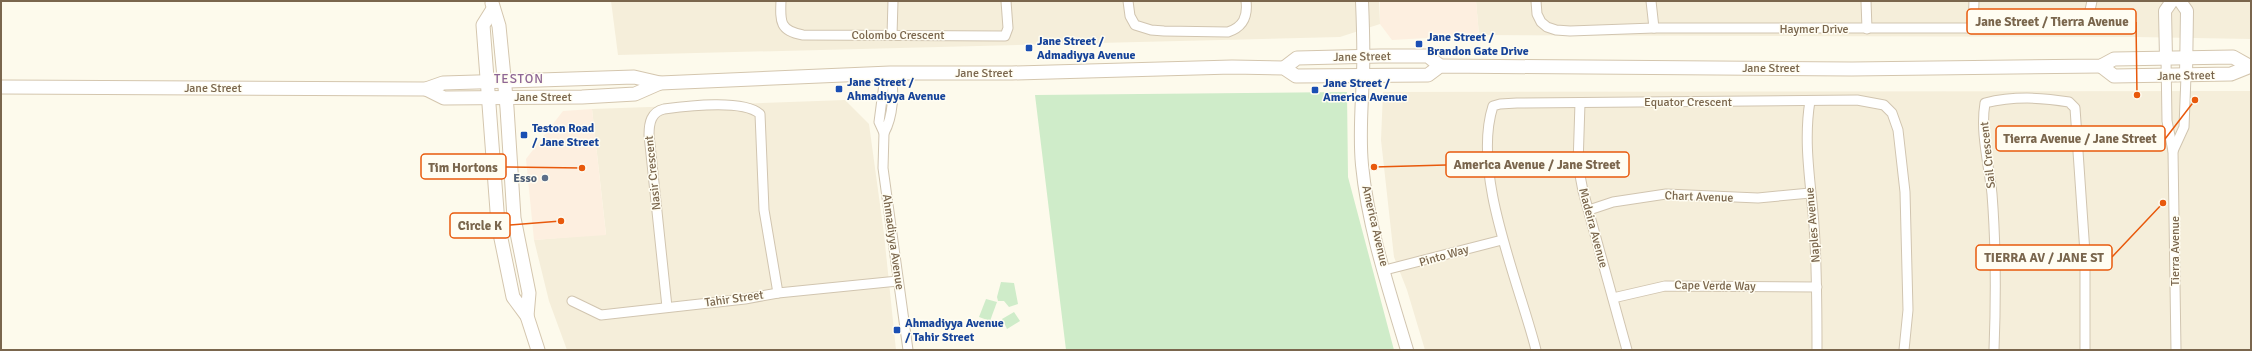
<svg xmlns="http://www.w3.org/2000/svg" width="2252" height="351" viewBox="0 0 2252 351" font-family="Signika,sans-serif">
	<rect width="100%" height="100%" fill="#fdfaec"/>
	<!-- residential -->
	<g fill="#f5eeda">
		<path d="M611 1H1379L1380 24 1340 37 618 55Z"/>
		<path d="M1476 1H2251V39L2136 37 1479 35Z"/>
		<path d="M2251 91V350H1425L1407 290 1394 257 1381 140 1383 92Z"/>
		<path d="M845 100 869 124 884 234 896 350H567L549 301 534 240 606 234 592 109Z"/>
	</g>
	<!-- commercial -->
	<g fill="#fdefe0">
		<path d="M1380 1H1476L1479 35 1392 40 1380 24Z"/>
		<path d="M592 109 606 235 534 240 526 159 563 111Z"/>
	</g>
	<!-- green -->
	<g fill="#cfecc9">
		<path d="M1347 92 1348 177 1394 350H1066L1035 95Z"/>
		<path d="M1001 282 1014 283 1018 304 1009 307 1004 301H998L997 297Z"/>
		<path d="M986 299 997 302 990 321 979 317Z"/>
		<path d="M1014 312 1020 321 1007 329 1002 319Z"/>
	</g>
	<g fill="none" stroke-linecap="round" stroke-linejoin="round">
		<defs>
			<g id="minor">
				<path d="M781 1C780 22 780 31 803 35L1005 36 1008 28 1006 1"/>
				<path d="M1128 1 1130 16 1135 25 1151 30 1164 31 1228 32C1243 27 1248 17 1246 1"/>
				<path d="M1536 1 1537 14 1541 22 1547 27 1556 30 1570 31 1654 28H2073L2087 24 2092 1"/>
				<path d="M1651 1 1654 28"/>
				<path d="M1866 1 1867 29"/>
				<path d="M1973 28 1974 1"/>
				<path d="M892 35 893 1"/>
				<path d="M2166 58 2167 121 2173 151 2176 350"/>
				<path d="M890 73 884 84 879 122 884 133 883 168 908 350"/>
				<path d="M1810 101C1803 143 1811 184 1814 225 1817 267 1817 308 1817 350"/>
				<path d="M1580 103 1578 165 1583 191 1627 350"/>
				<path d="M884 133C893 117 895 90 890 73"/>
				<path d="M2173 151 2184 127 2186 76"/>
				<path d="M1589 210 1613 202 1666 194 1758 198 1810 193"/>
				<path d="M1385 270 1502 240"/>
				<path d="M1613 298 1665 286 1817 287"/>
				<path d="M572 301 601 315 745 299 778 293 898 281"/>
				<path d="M667 307 649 135C649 123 651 112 664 109 687 106 743 99 760 114L764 210 778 293"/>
				<path d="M1536 350C1519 282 1471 174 1493 106L1500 104 1517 103 1857 100 1884 105 1892 113 1898 130 1905 192 1908 310 1904 350"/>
				<path d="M1994 350C1996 298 1996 245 1992 194 1989 164 1980 133 1985 103 2013 96 2041 97 2069 102L2075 108 2085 253V350"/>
			</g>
			<g id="tertiary">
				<path d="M1362 1C1363 25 1364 49 1363 74 1362 104 1359 134 1362 165 1368 227 1389 290 1407 350"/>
				<path d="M2180 1 2187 11 2186 76"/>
				<path d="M2166 58 2165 11 2172 1"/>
			</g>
			<g id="secondary">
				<path d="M492 3 499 26 507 108 514 218 529 293 527 316"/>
				<path d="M493 9 483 25 498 224 513 297 527 316 538 350"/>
				<path d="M2101 66 2114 76 2231 74 2251 66"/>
				<path d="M1284 68 1297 58 1380 56H1428L1440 66"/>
				<path d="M1 87 426 89 443 83 634 77 660 83 890 73H1012L1232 67 1284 68 1296 76 1428 75 1440 66 1852 69 2101 66 2114 59 2233 57 2249 66"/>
				<path d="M426 89 444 98 582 97 635 94 660 83"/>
			</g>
		</defs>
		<!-- minor casing -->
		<use href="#minor" stroke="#d1c5b0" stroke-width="11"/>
		<!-- tertiary casing -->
		<use href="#tertiary" stroke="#d1c5b0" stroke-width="14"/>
		<!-- secondary casing -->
		<use href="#secondary" stroke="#d4c6ae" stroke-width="15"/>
		<!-- minor -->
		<use href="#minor" stroke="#fff" stroke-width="9"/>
		<!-- tertiary -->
		<use href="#tertiary" stroke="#fff" stroke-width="12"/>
		<!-- secondary -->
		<use href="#secondary" stroke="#fff" stroke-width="13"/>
	</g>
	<!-- markers -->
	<g fill="#1a4fb4" stroke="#fffdf2" stroke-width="1.5">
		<rect x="1415" y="40" width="8" height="8" rx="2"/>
		<rect x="1025" y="44" width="8" height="8" rx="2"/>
		<rect x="835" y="85" width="8" height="8" rx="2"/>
		<rect x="1311" y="86" width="8" height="8" rx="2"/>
		<rect x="520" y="131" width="8" height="8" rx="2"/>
		<rect x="893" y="326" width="8" height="8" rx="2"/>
	</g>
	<circle fill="#5c6f8a" stroke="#fffdf2" stroke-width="1.5" cx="545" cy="178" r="4"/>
	<g text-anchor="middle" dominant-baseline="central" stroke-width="3" stroke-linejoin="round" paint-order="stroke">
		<!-- street labels -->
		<g font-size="12" fill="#7a664d" stroke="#fffdf2">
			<text x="1814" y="29">Haymer Drive</text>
			<text x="898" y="35">Colombo Crescent</text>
			<text transform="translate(1362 57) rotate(-1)">Jane Street</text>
			<text x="1771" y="68">Jane Street</text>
			<text x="984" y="73">Jane Street</text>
			<text transform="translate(2186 76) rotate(-1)">Jane Street</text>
			<text x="213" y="88">Jane Street</text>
			<text x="543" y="97">Jane Street</text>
			<text x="1688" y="102">Equator Crescent</text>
			<text transform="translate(1988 155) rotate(-96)">Sail Crescent</text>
			<text transform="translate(653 173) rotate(-96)">Nasir Crescent</text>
			<text transform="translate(1699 197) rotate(2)">Chart Avenue</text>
			<text transform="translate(1813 225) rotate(-95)">Naples Avenue</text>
			<text transform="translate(1375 226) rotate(77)">America Avenue</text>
			<text transform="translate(1593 228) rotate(75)">Madeira Avenue</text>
			<text transform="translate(893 242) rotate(82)">Ahmadiyya Avenue</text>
			<text transform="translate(2175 251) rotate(-90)">Tierra Avenue</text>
			<text transform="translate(1444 256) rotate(-16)">Pinto Way</text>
			<text transform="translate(1715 286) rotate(1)">Cape Verde Way</text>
			<text transform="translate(734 299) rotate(-8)">Tahir Street</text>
		</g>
		<!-- transit labels -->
		<g font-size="12" font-weight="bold" fill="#164399" stroke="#fffdf2" text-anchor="start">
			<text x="1427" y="37">Jane Street /<tspan x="1427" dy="14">Brandon Gate Drive</tspan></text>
			<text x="1037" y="41">Jane Street /<tspan x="1037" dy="14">Admadiyya Avenue</tspan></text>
			<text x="847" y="82">Jane Street /<tspan x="847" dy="14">Ahmadiyya Avenue</tspan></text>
			<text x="1323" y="83">Jane Street /<tspan x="1323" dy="14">America Avenue</tspan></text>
			<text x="532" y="128">Teston Road<tspan x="532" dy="14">/ Jane Street</tspan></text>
			<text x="905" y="323">Ahmadiyya Avenue<tspan x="905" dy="14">/ Tahir Street</tspan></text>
		</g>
		<!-- service labels -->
		<g font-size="12" font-weight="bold" fill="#4e5e75" stroke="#fffdf2" text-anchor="end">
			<text x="537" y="178">Esso</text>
		</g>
		<!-- neighbourhood labels -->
		<g font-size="13" letter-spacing="1" fill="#8e6695" stroke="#fffdf2">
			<text x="519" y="79">TESTON</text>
		</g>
	</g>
	<!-- callouts -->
	<path fill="none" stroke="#e8590c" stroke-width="1.5" d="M2137 95L2136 22M2195 100L2165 139M1374 167L1446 165M582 168L506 167M561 221L510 225M2163 203L2112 257"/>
	<g fill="#e8590c" stroke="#fffdf2" stroke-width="1.5">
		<circle cx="2137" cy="95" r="4"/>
		<circle cx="2195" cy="100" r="4"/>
		<circle cx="1374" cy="167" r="4"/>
		<circle cx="582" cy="168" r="4"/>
		<circle cx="561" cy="221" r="4"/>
		<circle cx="2163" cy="203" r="4"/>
	</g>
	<g fill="#fffdf2" stroke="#e8590c" stroke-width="1.5">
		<rect x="1967" y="9" width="169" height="25" rx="4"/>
		<rect x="1996" y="126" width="169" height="25" rx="4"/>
		<rect x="1446" y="152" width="183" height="25" rx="4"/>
		<rect x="421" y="154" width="85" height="25" rx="4"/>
		<rect x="450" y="213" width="60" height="25" rx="4"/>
		<rect x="1976" y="245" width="136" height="25" rx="4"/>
	</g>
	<g font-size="13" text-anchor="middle" font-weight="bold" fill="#7a664d">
		<text x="2052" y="26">Jane Street / Tierra Avenue</text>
		<text x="2080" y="143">Tierra Avenue / Jane Street</text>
		<text x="1537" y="169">America Avenue / Jane Street</text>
		<text x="463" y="172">Tim Hortons</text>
		<text x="480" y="230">Circle K</text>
		<text x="2044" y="262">TIERRA AV / JANE ST</text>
	</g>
	<!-- border -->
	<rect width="2252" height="351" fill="none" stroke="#7a664d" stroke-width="4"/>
</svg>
